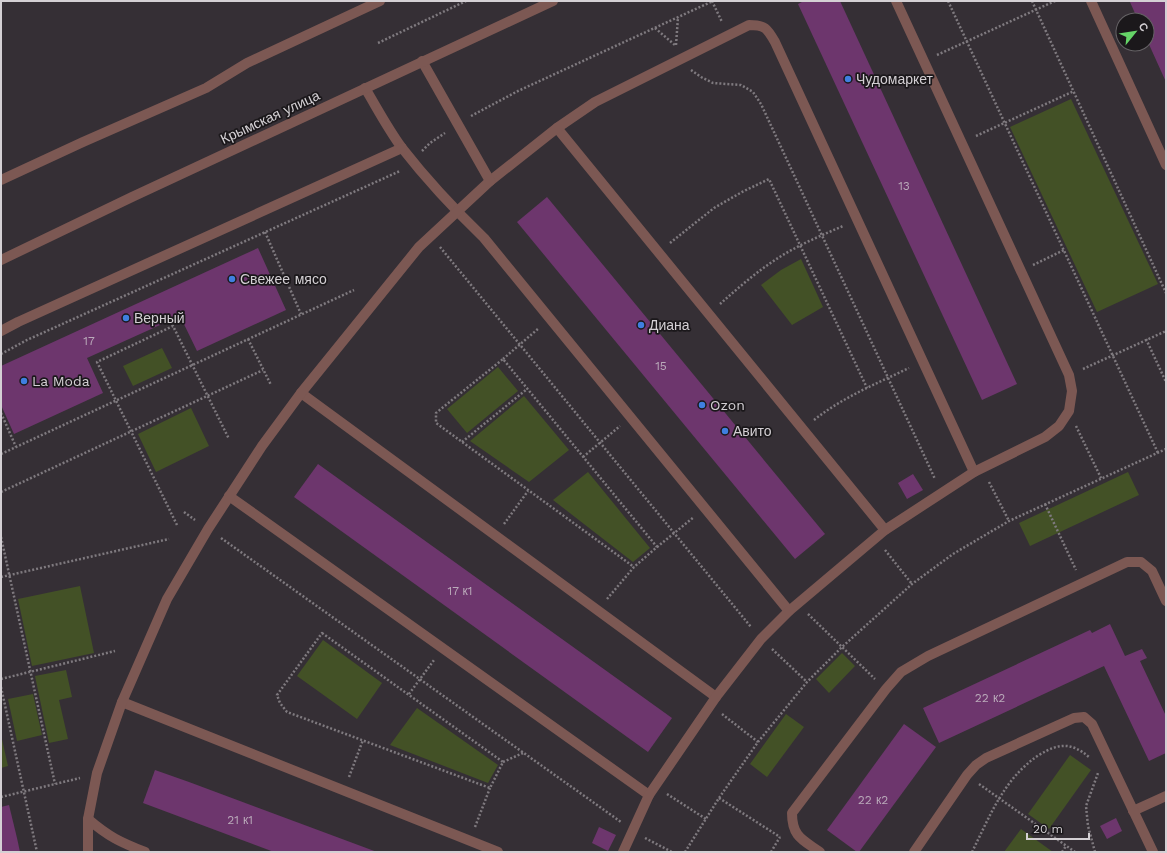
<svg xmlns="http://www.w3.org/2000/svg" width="1167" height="853" viewBox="0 0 1167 853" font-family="'Work Sans',sans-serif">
	<rect width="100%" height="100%" fill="#352f35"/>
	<!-- green -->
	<g fill="#435126">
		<path d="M1071 99 1158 284 1097 312 1010 127Z"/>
		<path d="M801 259 823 307 792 325 761 285 781 270Z"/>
		<path d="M162 348 172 368 133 386 123 366Z"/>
		<path d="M498 367 518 391 467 433 447 409Z"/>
		<path d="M524 396 569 450 529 482 470 441Z"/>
		<path d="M191 408 209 446 156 472 138 434Z"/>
		<path d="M588 472 650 548 633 562 553 500Z"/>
		<path d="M1128 472 1139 495 1030 546 1019 523Z"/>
		<path d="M80 586 94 653 32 666 18 599Z"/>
		<path d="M323 640 382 683 357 719 297 676Z"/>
		<path d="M842 653 855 666 829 693 816 679Z"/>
		<path d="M66 670 72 697 59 700 68 739 49 743 35 676Z"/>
		<path d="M33 694 42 735 17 741 8 699Z"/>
		<path d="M417 708 498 765 488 783 390 745Z"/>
		<path d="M786 714 804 727 767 777 750 764Z"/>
		<path d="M1 735 8 766 1 768Z"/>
		<path d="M1070 755 1091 770 1049 829 1028 814Z"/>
		<path d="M1021 829 1053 852H1004Z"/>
	</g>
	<!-- building -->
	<g fill="#6d366d">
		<path d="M804 1H840L1017 384 982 400 798 4Z"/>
		<path d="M1131 1H1166V82L1147 40V20H1138L1130 2Z"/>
		<path d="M547 197 825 534 795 559 517 222Z"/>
		<path d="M258 248 286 310 197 351 180 316 87 358 103 393 14 434 1 405V366Z"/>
		<path d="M318 464 672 718 648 752 294 497Z"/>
		<path d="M913 474 923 490 907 499 898 483Z"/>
		<path d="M1110 624 1125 656 1142 649 1147 658 1140 661 1166 716V753L1149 761 1104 666 939 743 923 708 1090 630 1092 633Z"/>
		<path d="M904 724 936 747 859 852H857L827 830Z"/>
		<path d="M155 770 189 782 377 852H274L143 803Z"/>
		<path d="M9 805 17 838 20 852H1V807Z"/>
		<path d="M1116 818 1122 831 1107 839 1100 826Z"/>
		<path d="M599 827 616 835 608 851 592 843Z"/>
	</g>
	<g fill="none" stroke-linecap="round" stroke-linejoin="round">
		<!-- path -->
		<g stroke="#7f7a7f" stroke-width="2.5" stroke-dasharray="2 2" stroke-linecap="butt">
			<path d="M712 1 722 22"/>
			<path d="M948 1 1158 453"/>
			<path d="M1032 1 1166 293"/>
			<path d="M655 28 676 46"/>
			<path d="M378 43 466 1"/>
			<path d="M676 45 678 17"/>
			<path d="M937 55 1055 1"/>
			<path d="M691 70 701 77 713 83 741 85 753 92 761 104 935 479"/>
			<path d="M471 116 518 91 713 1"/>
			<path d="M976 136 1074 91"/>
			<path d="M422 151 430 143 445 133"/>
			<path d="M265 232 301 314"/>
			<path d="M670 243 714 208 742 192 769 179 867 388"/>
			<path d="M440 247 751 627"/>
			<path d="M1033 265 1064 250"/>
			<path d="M720 304C737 289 755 273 775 260 796 246 820 236 843 226"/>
			<path d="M248 339 271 385"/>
			<path d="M1146 339 1166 382"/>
			<path d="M1 354 27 340 400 171"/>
			<path d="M503 359 539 328"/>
			<path d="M1083 369 1166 331"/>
			<path d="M1 413 16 447"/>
			<path d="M814 420C843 397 876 384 909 368"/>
			<path d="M1076 426 1101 478"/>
			<path d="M462 442 527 389"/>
			<path d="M1 454 354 290"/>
			<path d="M583 457 620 426"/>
			<path d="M989 482 1009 521"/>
			<path d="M1 492 263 370"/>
			<path d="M1045 504 1076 570"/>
			<path d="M184 512 195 520"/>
			<path d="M504 524 528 491"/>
			<path d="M177 525 97 362 173 326 229 439"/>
			<path d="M1 537 55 784"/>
			<path d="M221 538 621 822"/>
			<path d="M657 547 694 517"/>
			<path d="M885 550 912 584"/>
			<path d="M1 577 169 539"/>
			<path d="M607 599 634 567 657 547 503 359 436 413V423L634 567"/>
			<path d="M808 614 875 679"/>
			<path d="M322 633 503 762 490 788 287 712 280 703 277 695Z"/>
			<path d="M772 649 807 682"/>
			<path d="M1 679 115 651"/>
			<path d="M1 687 37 852"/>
			<path d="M409 694 434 660"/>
			<path d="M722 714 758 742"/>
			<path d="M503 762 523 753"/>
			<path d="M349 777 363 740"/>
			<path d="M979 784 1075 852"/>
			<path d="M667 794 706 819"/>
			<path d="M1 797 80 778"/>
			<path d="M719 798 780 837"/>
			<path d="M475 827 490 788"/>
			<path d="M645 838 672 852"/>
			<path d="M685 852 719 798 758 742 807 682 842 647 912 584 953 554 1009 521 1166 449"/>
			<path d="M771 852 780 837"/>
			<path d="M972 852C990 816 1004 778 1039 755 1059 743 1071 742 1089 757"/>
			<path d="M1062 852 1066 846"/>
			<path d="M1095 852 1088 826 1086 806 1098 773"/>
		</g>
		<!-- service -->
		<g stroke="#7c5853" stroke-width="10">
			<path d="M1091 1 1166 165"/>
			<path d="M365 88C377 108 388 129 402 148 427 180 455 210 484 238L789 611"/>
			<path d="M557 128 885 530"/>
			<path d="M1 180 83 142 206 88 247 63 380 1"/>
			<path d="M490 181 557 128 595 102 749 25C765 25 767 28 775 42L974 472"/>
			<path d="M1 331 18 322 402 148"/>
			<path d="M301 393 716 697"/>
			<path d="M229 496 649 795"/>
			<path d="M122 702 498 852"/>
			<path d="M1133 811 1166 796"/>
			<path d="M88 819C109 837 120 842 145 852"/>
			<path d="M88 852V819L97 773 122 702 167 599 208 529 262 446 301 393 419 247 490 181 422 61"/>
			<path d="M623 852 649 795 716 697 761 639 789 611 885 530 974 472 1045 437 1059 426 1069 411 1072 391 1069 375 896 1"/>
			<path d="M820 852C803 840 792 837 792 813L886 689 901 672 928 656 1127 562H1141L1152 571 1166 601"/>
			<path d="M914 852 967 775 976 765 986 758 1074 718 1084 717 1092 724 1153 852"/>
		</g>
		<!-- tertiary -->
		<path stroke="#7c5853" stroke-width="10" d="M1 260 132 197 553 1"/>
	</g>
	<!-- markers -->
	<g fill="#3f7fe0" stroke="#1b181b" stroke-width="1.5">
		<circle cx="848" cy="79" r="4"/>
		<circle cx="232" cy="279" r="4"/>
		<circle cx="126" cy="318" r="4"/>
		<circle cx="641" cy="325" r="4"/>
		<circle cx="24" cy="381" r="4"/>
		<circle cx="702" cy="405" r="4"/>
		<circle cx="725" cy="431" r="4"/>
	</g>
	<g text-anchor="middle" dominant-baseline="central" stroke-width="3.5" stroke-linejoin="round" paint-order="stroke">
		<!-- number labels -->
		<g font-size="12" fill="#baaaba">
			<text x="904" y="186">13</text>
			<text x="89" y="341">17</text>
			<text x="661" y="366">15</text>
			<text x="460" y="591">17 к1</text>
			<text x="990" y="698">22 к2</text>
			<text x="873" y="800">22 к2</text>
			<text x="240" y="820">21 к1</text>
		</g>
		<!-- poi labels -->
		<g font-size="14" fill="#d4d0d4" stroke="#1b181b" text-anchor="start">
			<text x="856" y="79">Чудомаркет</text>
			<text x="240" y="279">Свежее мясо</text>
			<text x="134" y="318">Верный</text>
			<text x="649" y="325">Диана</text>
			<text x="32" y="381">La Moda</text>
			<text x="710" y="405">Ozon</text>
			<text x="733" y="431">Авито</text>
		</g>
		<!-- street labels -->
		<g font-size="14" fill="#d4d0d4" stroke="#1b181b">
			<text transform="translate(270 117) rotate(-25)">Крымская улица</text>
		</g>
	</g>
	<!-- border -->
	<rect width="1167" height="853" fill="none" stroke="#d4d0d4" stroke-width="4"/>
	<!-- north arrow -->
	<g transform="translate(1135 32) rotate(60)"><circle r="19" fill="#1b181b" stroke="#656265"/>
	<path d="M0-3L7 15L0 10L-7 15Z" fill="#65d467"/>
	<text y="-6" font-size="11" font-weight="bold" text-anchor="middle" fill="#d4d0d4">С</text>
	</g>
	<!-- scale -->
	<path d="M1027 833v6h62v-6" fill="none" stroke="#d4d0d4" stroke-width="2"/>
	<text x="1033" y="833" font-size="12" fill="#d4d0d4" stroke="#1b181b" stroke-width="3" paint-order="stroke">20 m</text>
</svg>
